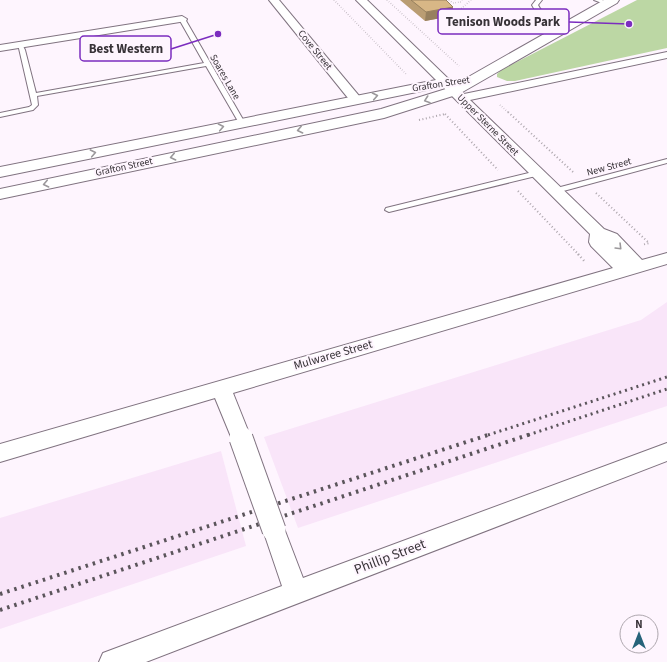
<svg xmlns="http://www.w3.org/2000/svg" width="667" height="662" viewBox="0 0 667 662" font-family="'Source Sans 3',sans-serif">
	<rect width="100%" height="100%" fill="#fef5fe"/>
	<!-- built -->
	<g fill="#f9e5f9">
		<path d="M667 302V406L298 528 264 437 641 320Z"/>
		<path d="M221 451 246 546 0 629V518Z"/>
	</g>
	<!-- green -->
	<path fill="#bcd7a4" d="M637 0H667V48L515 81H507L497 77V74L501 70Z"/>
	<g fill="none" stroke-linecap="round" stroke-linejoin="round">
		<defs>
			<g id="lane">
				<path d="M536 0H542L538 5C544 18 560 20 573 24V26C559 27 538 18 532 5Z"/>
				<path d="M594 0H602L610 3 607 5Z"/>
				<path d="M182 17 185 19 245 123 244 124 239 123 206 66 37 96 38 105 33 110 0 117V113L29 107 32 105 18 44H22L25 50 36 93 204 63 179 19Z"/>
				<path d="M667 159V163L556 193 552 191 553 189Z"/>
				<path d="M537 171 541 173 540 175 389 212 385 210 386 208Z"/>
			</g>
			<g id="street">
				<path d="M269 0H279L360 97 362 100 360 103H352Z"/>
				<path d="M356 0H367L464 94 667 52V58L470 100 604 229 617 234 642 260 667 253V264L233 393 251 438 248 444 241 447 234 444 215 398 0 462V444L613 268 591 246 589 242 590 234Z"/>
				<path d="M182 16 187 19 186 21 0 51V45Z"/>
				<path d="M667 443V461L146 662H99L103 653 282 586 263 530 266 523 274 520 282 523 303 578Z"/>
			</g>
			<g id="secondary">
				<path d="M604 0H619L617 3 459 94 384 118 0 199V189L381 109 449 88Z"/>
				<path d="M446 78 451 79 453 82 451 85 0 177V167Z"/>
			</g>
		</defs>
		<!-- lane casing -->
		<use href="#lane" stroke="#807380" stroke-width="2"/>
		<!-- street casing -->
		<use href="#street" stroke="#807380" stroke-width="2"/>
		<!-- secondary casing -->
		<use href="#secondary" stroke="#807380" stroke-width="2"/>
		<!-- path-far2 -->
		<g stroke="#ada6ad" stroke-width="1.5" stroke-dasharray="0.5 2" stroke-linecap="butt">
			<path d="M334 0 407 75"/>
			<path d="M387 0 459 66"/>
			<path d="M449 0 453 3 461 2 462 0"/>
			<path d="M450 14 462 8 471 0"/>
			<path d="M500 105 509 113"/>
		</g>
		<!-- path-far1 -->
		<g stroke="#ada6ad" stroke-width="2" stroke-dasharray="1 2.5" stroke-linecap="butt">
			<path d="M508 112 573 172"/>
			<path d="M445 114 498 170"/>
			<path d="M419 120 445 114"/>
			<path d="M518 191 579 255"/>
			<path d="M596 193 649 243 642 245"/>
		</g>
		<!-- path -->
		<path stroke="#ada6ad" stroke-width="2.5" stroke-dasharray="1 3" stroke-linecap="butt" d="M578 254 586 263"/>
		<!-- lane -->
		<use href="#lane" fill="#fff" fill-rule="evenodd"/>
		<!-- street -->
		<use href="#street" fill="#fff" fill-rule="evenodd"/>
		<!-- secondary -->
		<use href="#secondary" fill="#fff" fill-rule="evenodd"/>
		<!-- rail-far1 -->
		<g stroke="#5b555b" stroke-width="3" stroke-dasharray="2 4" stroke-linecap="butt">
			<path d="M488 435 667 377"/>
			<path d="M528 435 667 389"/>
		</g>
		<!-- rail -->
		<g stroke="#5b555b" stroke-width="4" stroke-dasharray="2.5 5" stroke-linecap="butt">
			<path d="M0 594 491 434"/>
			<path d="M0 610 531 434"/>
		</g>
		<defs>
			<path id="street-bridge" d="M241 438 274 530"/>
		</defs>
		<!-- street-bridge casing -->
		<use href="#street-bridge" stroke="#807380" stroke-width="25" stroke-linecap="butt"/>
		<!-- street-bridge -->
		<use href="#street-bridge" stroke="#fff" stroke-width="23"/>
	</g>
	<!-- wall -->
	<path fill="#ba9d73" d="M400 0H446L453 7 452 16 425 21Z"/>
	<!-- shaded-wall -->
	<path fill="#97805e" d="M453 7 452 16 425 21 426 12Z"/>
	<!-- building -->
	<path fill="#d8b786" stroke="#97805e" d="M411 0H446L453 7 426 12Z"/>
	<!-- one-way arrows -->
	<defs><path id="oneway-chevron" d="M-2-3.5L2.5 0L-2 3.5" fill="none" stroke-width="1.6" stroke-linecap="round" stroke-linejoin="round"/></defs>
	<g stroke="#9b989b">
		<use href="#oneway-chevron" transform="translate(375 96) rotate(-11)"/>
		<use href="#oneway-chevron" transform="translate(427 100) rotate(161)"/>
		<use href="#oneway-chevron" transform="translate(221 127) rotate(-11)"/>
		<use href="#oneway-chevron" transform="translate(300 130) rotate(168)"/>
		<use href="#oneway-chevron" transform="translate(93 153) rotate(-11)"/>
		<use href="#oneway-chevron" transform="translate(173 157) rotate(168)"/>
		<use href="#oneway-chevron" transform="translate(46 184) rotate(168)"/>
		<use href="#oneway-chevron" transform="translate(619 247) rotate(45)"/>
	</g>
	<g text-anchor="middle" dominant-baseline="central" stroke-width="4" stroke-linejoin="round" paint-order="stroke">
		<!-- far-street labels -->
		<g font-size="10" fill="#373237" stroke="#fef5fe">
			<text transform="translate(315 50) rotate(51)">Cove Street</text>
			<text transform="translate(225 77) rotate(60)">Soares Lane</text>
			<text transform="translate(441 84) rotate(-9)">Grafton Street</text>
			<text transform="translate(488 125) rotate(45)">Upper Sterne Street</text>
			<text transform="translate(124 167) rotate(-12)">Grafton Street</text>
			<text transform="translate(609 167) rotate(-15)">New Street</text>
		</g>
		<!-- street labels -->
		<g font-size="12" fill="#373237" stroke="#fef5fe">
			<text transform="translate(333 355) rotate(-16)">Mulwaree Street</text>
		</g>
		<!-- near-street labels -->
		<g font-size="14" fill="#373237" stroke="#fef5fe">
			<text transform="translate(390 557) rotate(-21)">Phillip Street</text>
		</g>
	</g>
	<!-- callouts -->
	<path fill="none" stroke="#7b2cbf" stroke-width="1.5" d="M629 24L569 22M218 34L171 49"/>
	<g fill="#7b2cbf" stroke="#fef5fe" stroke-width="1.5">
		<circle cx="629" cy="24" r="4"/>
		<circle cx="218" cy="34" r="4"/>
	</g>
	<g fill="#fef5fe" stroke="#7b2cbf" stroke-width="1.5">
		<rect x="438" y="9" width="131" height="25" rx="4"/>
		<rect x="80" y="36" width="91" height="25" rx="4"/>
	</g>
	<g font-size="13" text-anchor="middle" font-weight="bold" fill="#373237">
		<text x="503" y="26">Tenison Woods Park</text>
		<text x="126" y="53">Best Western</text>
	</g>
	<!-- north arrow -->
	<g transform="translate(639 634)"><circle r="19" fill="#fef5fe" stroke="#aea7ae"/>
	<path d="M0-3L7 15L0 10L-7 15Z" fill="#26637a"/>
	<text y="-6" font-size="11" font-weight="bold" text-anchor="middle" fill="#373237">N</text>
	</g>
</svg>
